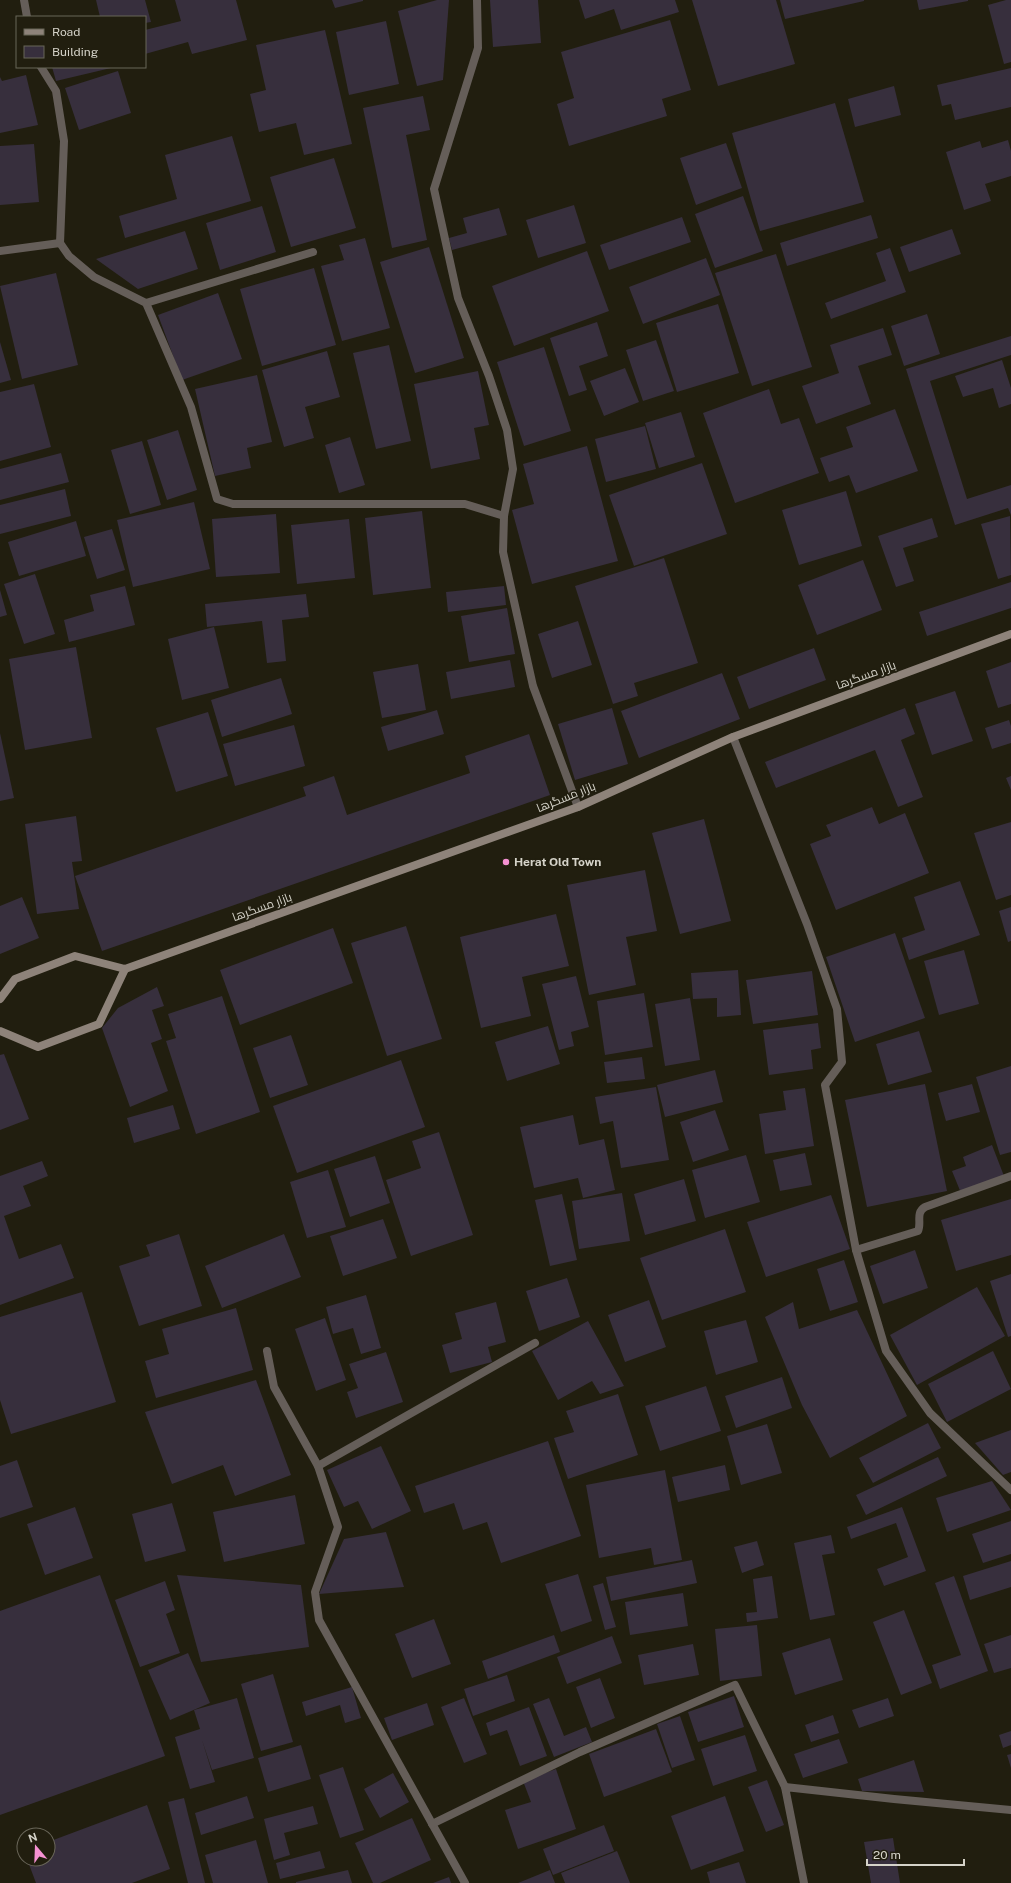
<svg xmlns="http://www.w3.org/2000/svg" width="1011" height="1883" viewBox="0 0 1011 1883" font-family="'Public Sans',Cairo,sans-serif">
	<rect width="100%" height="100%" fill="#211e0f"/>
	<!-- building -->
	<g fill="#372f3d">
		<path d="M96 0H145L151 22 145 23V17H100Z"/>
		<path d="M175 0H236L247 40 192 54 188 42 145 54V30L181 21Z"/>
		<path d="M332 0H363V1L335 8Z"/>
		<path d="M437 0H449L443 80 417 86 398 11Z"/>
		<path d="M490 0H538L541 43 493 47Z"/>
		<path d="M579 0H675L679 12 621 30 614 9 585 19Z"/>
		<path d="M692 0H776L795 64 718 86Z"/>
		<path d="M780 0H864V1L785 19Z"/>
		<path d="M917 0H968V1L919 10Z"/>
		<path d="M1006 0H1011V62L1004 64 988 5Z"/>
		<path d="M670 20 691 90 662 99 667 116 569 146 557 104 574 98 561 52Z"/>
		<path d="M386 21 399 84 349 95 336 32Z"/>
		<path d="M325 30 352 144 304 155 296 123 259 132 250 94 266 90 256 45Z"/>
		<path d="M52 67H111V68L56 81Z"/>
		<path d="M1011 68V107L955 120 951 104 942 106 937 85Z"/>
		<path d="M118 71 131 113 79 130 65 88Z"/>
		<path d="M26 75 38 125 0 133V77L2 81Z"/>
		<path d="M894 86 901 115 855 127 848 99Z"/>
		<path d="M423 96 430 130 406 135 427 240 392 248 363 108Z"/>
		<path d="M835 103 864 202 760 231 732 133Z"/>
		<path d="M232 136 251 201 125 238 119 216 177 199 165 155Z"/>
		<path d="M1008 140 1011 151V176L985 184 991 201 964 210 946 152 980 141 982 148Z"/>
		<path d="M726 143 742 188 696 205 680 158Z"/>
		<path d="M34 144 39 202 0 205V146Z"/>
		<path d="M334 158 356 228 291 247 270 177Z"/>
		<path d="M743 196 763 251 715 268 695 214Z"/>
		<path d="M574 205 586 243 538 258 526 220Z"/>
		<path d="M262 206 276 252 220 270 206 223Z"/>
		<path d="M499 208 507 235 452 250 449 238 467 233 463 218Z"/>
		<path d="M871 215 878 238 787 266 780 243Z"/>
		<path d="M682 217 691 242 609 270 600 245Z"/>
		<path d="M952 229 961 254 909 272 900 247Z"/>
		<path d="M185 231 198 269 138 289 96 259Z"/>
		<path d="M365 238 390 328 342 341 321 266 344 260 339 245Z"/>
		<path d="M429 247 464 358 415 373 380 262Z"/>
		<path d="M890 248 906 292 831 319 825 303 886 281 876 253Z"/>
		<path d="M587 251 609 311 514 346 492 286Z"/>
		<path d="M776 254 812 367 752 386 715 273Z"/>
		<path d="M706 258 720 295 643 324 629 287Z"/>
		<path d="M314 268 336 345 262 366 240 289Z"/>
		<path d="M56 273 78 365 22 379 0 286Z"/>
		<path d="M218 293 242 359 182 380 158 315Z"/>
		<path d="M718 304 739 373 677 392 656 323Z"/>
		<path d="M927 314 940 354 904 366 891 326Z"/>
		<path d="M597 322 608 356 579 366 587 390 569 396 550 338Z"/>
		<path d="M883 328 892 355 858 366 871 404 816 424 802 386 839 373 830 345Z"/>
		<path d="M1011 336V355L930 381 967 499 1011 485V515L1008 508 955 525 906 369Z"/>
		<path d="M656 340 674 391 643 401 626 350Z"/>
		<path d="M0 342 11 380 0 383Z"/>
		<path d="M389 345 411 441 376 449 353 353Z"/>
		<path d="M544 347 571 431 524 446 497 362Z"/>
		<path d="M327 351 340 397 305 407 314 438 284 447 262 370Z"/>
		<path d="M1002 360 1011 388V404L999 408 993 388 963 397 955 376Z"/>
		<path d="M625 368 639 402 604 416 590 381Z"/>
		<path d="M478 371 489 425 474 428 480 459 431 469 414 384Z"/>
		<path d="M257 375 272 442 247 448 251 468 215 476 195 389Z"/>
		<path d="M34 384 51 447 0 461V392Z"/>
		<path d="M769 389 781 424 799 418 819 473 735 503 703 413Z"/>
		<path d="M895 409 918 471 856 493 849 475 829 482 820 458 853 447 846 427Z"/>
		<path d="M681 412 695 457 659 468 645 423Z"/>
		<path d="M645 426 656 469 606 482 595 439Z"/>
		<path d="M178 430 197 490 167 500 147 440Z"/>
		<path d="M350 437 365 485 339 493 325 445Z"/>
		<path d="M142 441 161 505 130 514 111 450Z"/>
		<path d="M587 446 618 561 532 584 512 510 534 504 523 464Z"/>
		<path d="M61 453 69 482 0 500V469Z"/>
		<path d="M702 463 727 534 634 566 609 495Z"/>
		<path d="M65 489 71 516 0 534V505Z"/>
		<path d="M846 491 862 546 799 565 782 510Z"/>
		<path d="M194 502 210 569 133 587 117 520Z"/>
		<path d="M422 511 431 588 373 595 365 518Z"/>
		<path d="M276 514 280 573 216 577 212 519Z"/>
		<path d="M1010 516 1011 575 998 579 981 524Z"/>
		<path d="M932 518 938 537 903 548 914 581 896 587 878 536Z"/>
		<path d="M349 519 355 578 297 584 291 525Z"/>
		<path d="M76 521 86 556 19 576 8 542Z"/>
		<path d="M112 529 125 570 97 579 84 537Z"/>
		<path d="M664 558 698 663 634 683 638 696 613 704 575 586Z"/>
		<path d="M863 560 882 610 817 635 798 585Z"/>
		<path d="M35 574 55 634 24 644 4 584Z"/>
		<path d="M1011 582V608L927 636 919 612Z"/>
		<path d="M125 586 135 625 69 642 64 620 94 611 90 595Z"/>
		<path d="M504 586 506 605 448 612 446 592Z"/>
		<path d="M0 590 7 615 0 617Z"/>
		<path d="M306 594 309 617 282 620 286 661 267 663 262 621 207 627 205 604Z"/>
		<path d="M507 608 515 654 469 662 461 616Z"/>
		<path d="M578 621 592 665 552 678 538 634Z"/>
		<path d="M214 627 229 688 182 700 168 639Z"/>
		<path d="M76 647 92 738 25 750 9 659Z"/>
		<path d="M814 648 826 680 749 709 737 677Z"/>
		<path d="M510 660 515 687 451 699 446 672Z"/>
		<path d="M1011 662V704L998 708 986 671Z"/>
		<path d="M418 664 426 710 382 718 373 672Z"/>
		<path d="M722 673 740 719 639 758 621 711Z"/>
		<path d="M281 678 292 714 222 737 211 700Z"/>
		<path d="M955 691 973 741 932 755 915 704Z"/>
		<path d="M612 708 628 764 575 780 558 724Z"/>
		<path d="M905 708 915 734 901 740 923 797 898 807 875 750 776 788 765 762Z"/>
		<path d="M437 710 444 734 388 751 381 727Z"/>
		<path d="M208 712 228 776 176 792 156 728Z"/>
		<path d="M1009 720 1011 726V743L992 749 985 728Z"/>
		<path d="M294 725 305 766 235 786 223 744Z"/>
		<path d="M0 733 14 798 0 801Z"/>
		<path d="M529 734 550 795 102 951 75 876 306 796 303 787 334 776 347 815 470 773 465 756Z"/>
		<path d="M1011 776V790L1006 778Z"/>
		<path d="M872 807 879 824 905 813 929 873 836 910 810 844 831 836 826 825Z"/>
		<path d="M76 816 82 861 72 862 79 909 37 914 25 824Z"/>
		<path d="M704 819 731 921 680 934 652 833Z"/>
		<path d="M1011 822V895L996 900 974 833Z"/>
		<path d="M645 870 657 931 626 937 636 985 589 995 567 885Z"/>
		<path d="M960 881 980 935 909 960 902 938 925 930 914 897Z"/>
		<path d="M22 897 39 938 0 954V906Z"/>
		<path d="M1011 907V941L1008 942 999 911Z"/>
		<path d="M556 914 569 966 522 977 531 1016 481 1028 460 937Z"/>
		<path d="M406 926 442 1039 387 1056 351 943Z"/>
		<path d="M333 928 353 983 240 1025 220 970Z"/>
		<path d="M895 933 925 1018 855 1042 826 957Z"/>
		<path d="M964 950 979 1004 939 1015 924 961Z"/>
		<path d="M738 970 741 1015 717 1017V998L693 999 691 973Z"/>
		<path d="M812 971 818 1015 753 1024 746 980Z"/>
		<path d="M576 976 589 1027 571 1032 574 1046 559 1050 542 984Z"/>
		<path d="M157 987 164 1006 152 1010 162 1039 151 1043 168 1091 130 1107 102 1028 118 1008Z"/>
		<path d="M644 993 653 1047 605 1055 597 1001Z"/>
		<path d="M222 996 260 1112 196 1134 166 1041 176 1038 168 1014Z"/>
		<path d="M690 998 700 1060 665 1066 655 1004Z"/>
		<path d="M818 1023 821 1048 811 1050 813 1069 769 1075 763 1030Z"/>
		<path d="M548 1026 560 1064 507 1081 495 1042Z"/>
		<path d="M919 1031 932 1072 888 1085 876 1044Z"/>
		<path d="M291 1035 308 1085 270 1098 253 1048Z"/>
		<path d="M4 1054 29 1119 0 1130V1055Z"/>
		<path d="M642 1057 645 1079 607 1083 604 1062Z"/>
		<path d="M401 1060 425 1127 297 1173 273 1106Z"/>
		<path d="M1011 1066V1152L1000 1155 976 1077Z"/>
		<path d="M715 1070 723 1102 665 1117 657 1085Z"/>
		<path d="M925 1084 947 1191 867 1207 845 1100Z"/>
		<path d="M972 1084 980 1112 946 1121 938 1093Z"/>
		<path d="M656 1087 669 1160 621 1168 613 1121 600 1124 595 1097Z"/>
		<path d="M805 1088 814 1146 765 1154 759 1114 786 1110 783 1091Z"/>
		<path d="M173 1105 180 1129 134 1143 127 1118Z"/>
		<path d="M715 1110 729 1150 693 1162 680 1122Z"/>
		<path d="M573 1115 579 1145 604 1139 615 1190 583 1198 578 1178 534 1188 520 1127Z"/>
		<path d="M439 1132 473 1235 411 1256 386 1180 421 1168 412 1141Z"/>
		<path d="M992 1145 1004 1176 961 1193 952 1171 966 1166 963 1157Z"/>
		<path d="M805 1153 812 1185 780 1191 773 1160Z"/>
		<path d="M746 1155 760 1202 705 1218 692 1170Z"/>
		<path d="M375 1156 390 1203 350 1217 334 1169Z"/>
		<path d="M42 1161 48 1176 23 1186 31 1206 4 1216 19 1259 61 1244 74 1278 0 1305V1176Z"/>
		<path d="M328 1170 346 1227 307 1238 290 1182Z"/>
		<path d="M684 1179 696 1221 645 1235 634 1194Z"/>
		<path d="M622 1193 630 1241 579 1249 572 1201Z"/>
		<path d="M562 1194 577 1260 550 1266 535 1200Z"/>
		<path d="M831 1195 850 1249 766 1277 747 1222Z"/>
		<path d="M1011 1199V1255L956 1271 941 1220Z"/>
		<path d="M383 1219 397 1258 343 1276 330 1236Z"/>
		<path d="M725 1229 746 1292 662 1320 640 1258Z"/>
		<path d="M179 1234 202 1306 139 1326 119 1266 150 1256 146 1245Z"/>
		<path d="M284 1234 301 1277 222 1308 205 1266Z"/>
		<path d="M915 1250 928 1288 883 1304 870 1266Z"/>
		<path d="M844 1260 858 1302 830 1311 817 1269Z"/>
		<path d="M1011 1274V1336L1008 1337 990 1281Z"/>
		<path d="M567 1278 580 1317 539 1331 526 1291Z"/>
		<path d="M977 1287 1005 1336 917 1385 890 1335Z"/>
		<path d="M82 1292 116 1402 11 1434 0 1400V1317Z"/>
		<path d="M366 1295 381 1348 361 1354 353 1328 333 1334 326 1307Z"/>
		<path d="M649 1300 666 1347 625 1362 608 1315Z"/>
		<path d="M496 1302 506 1342 488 1347 492 1362 450 1373 442 1345 462 1339 455 1313Z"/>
		<path d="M793 1302 799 1329 857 1310 907 1416 830 1458 802 1405 765 1317Z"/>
		<path d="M236 1308 253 1370 156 1398 145 1361 169 1354 162 1329Z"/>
		<path d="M325 1318 346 1380 316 1391 295 1329Z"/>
		<path d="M746 1320 758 1362 716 1375 704 1331Z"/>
		<path d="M588 1321 624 1386 600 1394 592 1381 558 1400 532 1351Z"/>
		<path d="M993 1351 1011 1389 947 1422 928 1384Z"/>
		<path d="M386 1352 403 1402 356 1418 347 1392 358 1388 349 1364Z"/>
		<path d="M782 1377 792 1408 736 1428 725 1396Z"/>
		<path d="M256 1380 291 1475 235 1496 223 1465 172 1484 145 1412Z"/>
		<path d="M706 1386 721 1431 660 1451 645 1406Z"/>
		<path d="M618 1394 638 1455 568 1479 554 1438 574 1432 566 1411Z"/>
		<path d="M928 1423 941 1448 873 1483 859 1458Z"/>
		<path d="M767 1424 782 1473 741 1485 727 1436Z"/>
		<path d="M1011 1430V1472L1003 1475 975 1443Z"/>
		<path d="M548 1441 581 1536 501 1563 487 1522 463 1530 454 1503 424 1513 415 1486Z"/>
		<path d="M381 1446 411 1511 372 1529 358 1501 344 1507 327 1470Z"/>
		<path d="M938 1457 947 1476 866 1515 856 1495Z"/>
		<path d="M17 1460 33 1507 0 1518V1466Z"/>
		<path d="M725 1465 730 1490 678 1502 672 1477Z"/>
		<path d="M665 1470 682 1560 654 1565 651 1548 599 1558 586 1485Z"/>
		<path d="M992 1481 1011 1510 947 1532 936 1498Z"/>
		<path d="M295 1495 305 1544 224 1562 213 1512Z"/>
		<path d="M172 1503 186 1551 145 1562 132 1514Z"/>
		<path d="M75 1507 93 1558 45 1575 27 1524Z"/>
		<path d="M902 1507 926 1571 884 1586 877 1569 908 1557 896 1523 851 1539 847 1527Z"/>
		<path d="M1011 1521V1554L983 1563 972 1534Z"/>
		<path d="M386 1532 404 1587 319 1594 344 1539Z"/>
		<path d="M831 1535 835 1553 822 1555 835 1615 810 1620 794 1543Z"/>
		<path d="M757 1541 764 1565 742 1573 734 1547Z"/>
		<path d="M692 1560 697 1583 611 1601 606 1577Z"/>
		<path d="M1011 1561V1587L970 1600 963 1576Z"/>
		<path d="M578 1574 592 1621 561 1632 545 1584Z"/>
		<path d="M100 1575 165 1756 0 1815V1611Z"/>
		<path d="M177 1575 301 1585 309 1647 201 1662Z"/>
		<path d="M772 1576 778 1618 747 1622 746 1613 757 1612 753 1579Z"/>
		<path d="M954 1576 988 1671 940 1689 932 1665 961 1655 935 1583Z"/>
		<path d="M165 1581 175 1610 166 1614 180 1653 140 1667 115 1600Z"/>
		<path d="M603 1583 616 1627 605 1630 593 1586Z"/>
		<path d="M683 1593 688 1626 630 1635 625 1602Z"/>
		<path d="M904 1610 932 1683 901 1695 873 1622Z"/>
		<path d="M434 1619 451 1664 412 1678 395 1634Z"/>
		<path d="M757 1625 762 1676 720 1681 715 1629Z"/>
		<path d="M554 1635 560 1652 488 1679 482 1661Z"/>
		<path d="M1011 1635V1668L994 1673 984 1644Z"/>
		<path d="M612 1636 622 1663 567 1684 557 1657Z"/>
		<path d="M830 1638 843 1680 795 1695 782 1653Z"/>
		<path d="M693 1644 699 1675 644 1685 638 1655Z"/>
		<path d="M188 1653 210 1703 170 1720 148 1670Z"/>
		<path d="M273 1674 293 1742 261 1751 241 1684Z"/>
		<path d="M507 1675 515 1701 473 1716 464 1689Z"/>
		<path d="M600 1678 615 1718 591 1728 576 1687Z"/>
		<path d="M352 1687 361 1718 345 1723 340 1705 306 1716 302 1702Z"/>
		<path d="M734 1696 744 1727 698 1742 688 1712Z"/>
		<path d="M237 1698 254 1758 212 1770 202 1740 215 1782 190 1789 175 1737 200 1729 194 1710Z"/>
		<path d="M464 1698 487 1754 464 1763 441 1707Z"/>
		<path d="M549 1698 564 1736 586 1727 592 1742 554 1757 533 1704Z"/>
		<path d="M888 1698 894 1716 859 1728 852 1710Z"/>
		<path d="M427 1703 434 1725 392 1740 384 1718Z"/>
		<path d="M529 1707 547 1756 520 1766 507 1730 490 1736 486 1723Z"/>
		<path d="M833 1715 839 1733 811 1742 805 1725Z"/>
		<path d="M680 1716 695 1760 672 1768 657 1724Z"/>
		<path d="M656 1729 672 1772 604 1797 589 1754Z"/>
		<path d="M1011 1731V1745L1003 1748 999 1735Z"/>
		<path d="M745 1735 757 1771 713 1786 701 1749Z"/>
		<path d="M839 1739 848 1763 803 1778 794 1754Z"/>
		<path d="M301 1745 311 1779 268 1792 258 1758Z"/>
		<path d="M1011 1754V1768L1007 1755Z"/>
		<path d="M914 1760 924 1792 862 1791 858 1779Z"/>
		<path d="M343 1767 364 1830 340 1838 319 1775Z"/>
		<path d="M556 1769 576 1829 518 1849 505 1810 531 1802 523 1781Z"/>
		<path d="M393 1773 409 1802 380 1818 364 1789Z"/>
		<path d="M767 1780 784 1825 766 1832 748 1787Z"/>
		<path d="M247 1796 254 1818 201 1835 195 1813Z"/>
		<path d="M725 1796 744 1851 691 1870 671 1816Z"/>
		<path d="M184 1798 205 1883H188L168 1802Z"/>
		<path d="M147 1805 170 1869 132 1883H36L27 1859H48V1842Z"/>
		<path d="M313 1806 318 1824 284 1833 290 1855 274 1860 264 1819Z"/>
		<path d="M412 1818 431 1860 380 1883H373L355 1843Z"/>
		<path d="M604 1825 614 1851 553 1875 543 1849Z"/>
		<path d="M893 1838 900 1883H871L864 1842Z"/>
		<path d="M256 1840 268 1883H213L205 1855Z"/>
		<path d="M320 1851 325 1868 280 1879 276 1863Z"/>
		<path d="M617 1851 630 1883H565L561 1873Z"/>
		<path d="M739 1862 746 1883H710L707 1872Z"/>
		<path d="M348 1870 352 1883H296V1882Z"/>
		<path d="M550 1870 555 1883H518Z"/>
		<path d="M449 1877 451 1883H433Z"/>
	</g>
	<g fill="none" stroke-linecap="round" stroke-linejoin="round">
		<!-- street -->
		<g stroke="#655e59" stroke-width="8">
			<path d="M24 0 27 17"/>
			<path d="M477 0 478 48 434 189 458 298 489 376 507 430 513 469 504 516 503 552 533 686 578 807"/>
			<path d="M41 67 56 91 64 141 60 243 69 256 94 277 146 303 191 407 217 499 233 504H465L504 516"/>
			<path d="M0 251 60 243"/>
			<path d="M146 303 313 252"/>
			<path d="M733 737 807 924 837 1009 842 1062 825 1085 856 1250 886 1351 930 1413 1011 1490"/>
			<path d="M856 1250 918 1231C922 1223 915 1213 925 1207L1011 1176"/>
			<path d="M267 1351 274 1387 318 1466 338 1527 315 1592 319 1620 465 1883"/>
			<path d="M318 1466 535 1343"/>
			<path d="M432 1824 580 1752 735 1685 785 1787"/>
			<path d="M804 1883 785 1787 894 1799 1011 1810"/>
		</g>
		<!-- secondary -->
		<g stroke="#8e837a" stroke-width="8">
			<path d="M0 999 15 979 75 956 125 969 578 807 733 737 1011 634"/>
			<path d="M0 1031 38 1047 99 1024 125 969"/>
		</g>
	</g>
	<!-- markers -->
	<circle fill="#f591d2" stroke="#211e0f" stroke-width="1.5" cx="506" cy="862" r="4"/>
	<g text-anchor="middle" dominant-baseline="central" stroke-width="3.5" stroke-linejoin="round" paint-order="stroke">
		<!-- street labels -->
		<g font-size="12" fill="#d5d3c9" stroke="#211e0f">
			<text transform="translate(866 675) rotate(-20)">بازار مسگرها</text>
			<text transform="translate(566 797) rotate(-22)">بازار مسگرها</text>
			<text transform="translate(262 907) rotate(-20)">بازار مسگرها</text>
		</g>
		<!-- poi labels -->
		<g font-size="12" font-weight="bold" fill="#d5d3c9" stroke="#211e0f" text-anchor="start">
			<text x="514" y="862">Herat Old Town</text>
		</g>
	</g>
	<!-- legend -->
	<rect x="16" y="16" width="130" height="52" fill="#211e0f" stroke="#696659"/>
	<rect x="24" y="29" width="20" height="6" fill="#8e837a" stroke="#696659"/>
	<text x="52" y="36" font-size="12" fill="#d5d3c9">Road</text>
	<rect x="24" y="46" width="20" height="12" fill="#372f3d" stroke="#696659"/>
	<text x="52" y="56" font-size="12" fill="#d5d3c9">Building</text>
	<!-- north arrow -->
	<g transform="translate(36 1847) rotate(341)"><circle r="19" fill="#211e0f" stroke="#696659"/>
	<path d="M0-3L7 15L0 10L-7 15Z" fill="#f591d2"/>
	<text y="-6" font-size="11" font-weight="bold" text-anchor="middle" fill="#d5d3c9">N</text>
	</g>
	<!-- scale -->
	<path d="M867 1859v6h97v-6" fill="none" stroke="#d5d3c9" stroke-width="2"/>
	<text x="873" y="1859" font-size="12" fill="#d5d3c9" stroke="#211e0f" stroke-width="3" paint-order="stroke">20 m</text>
</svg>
